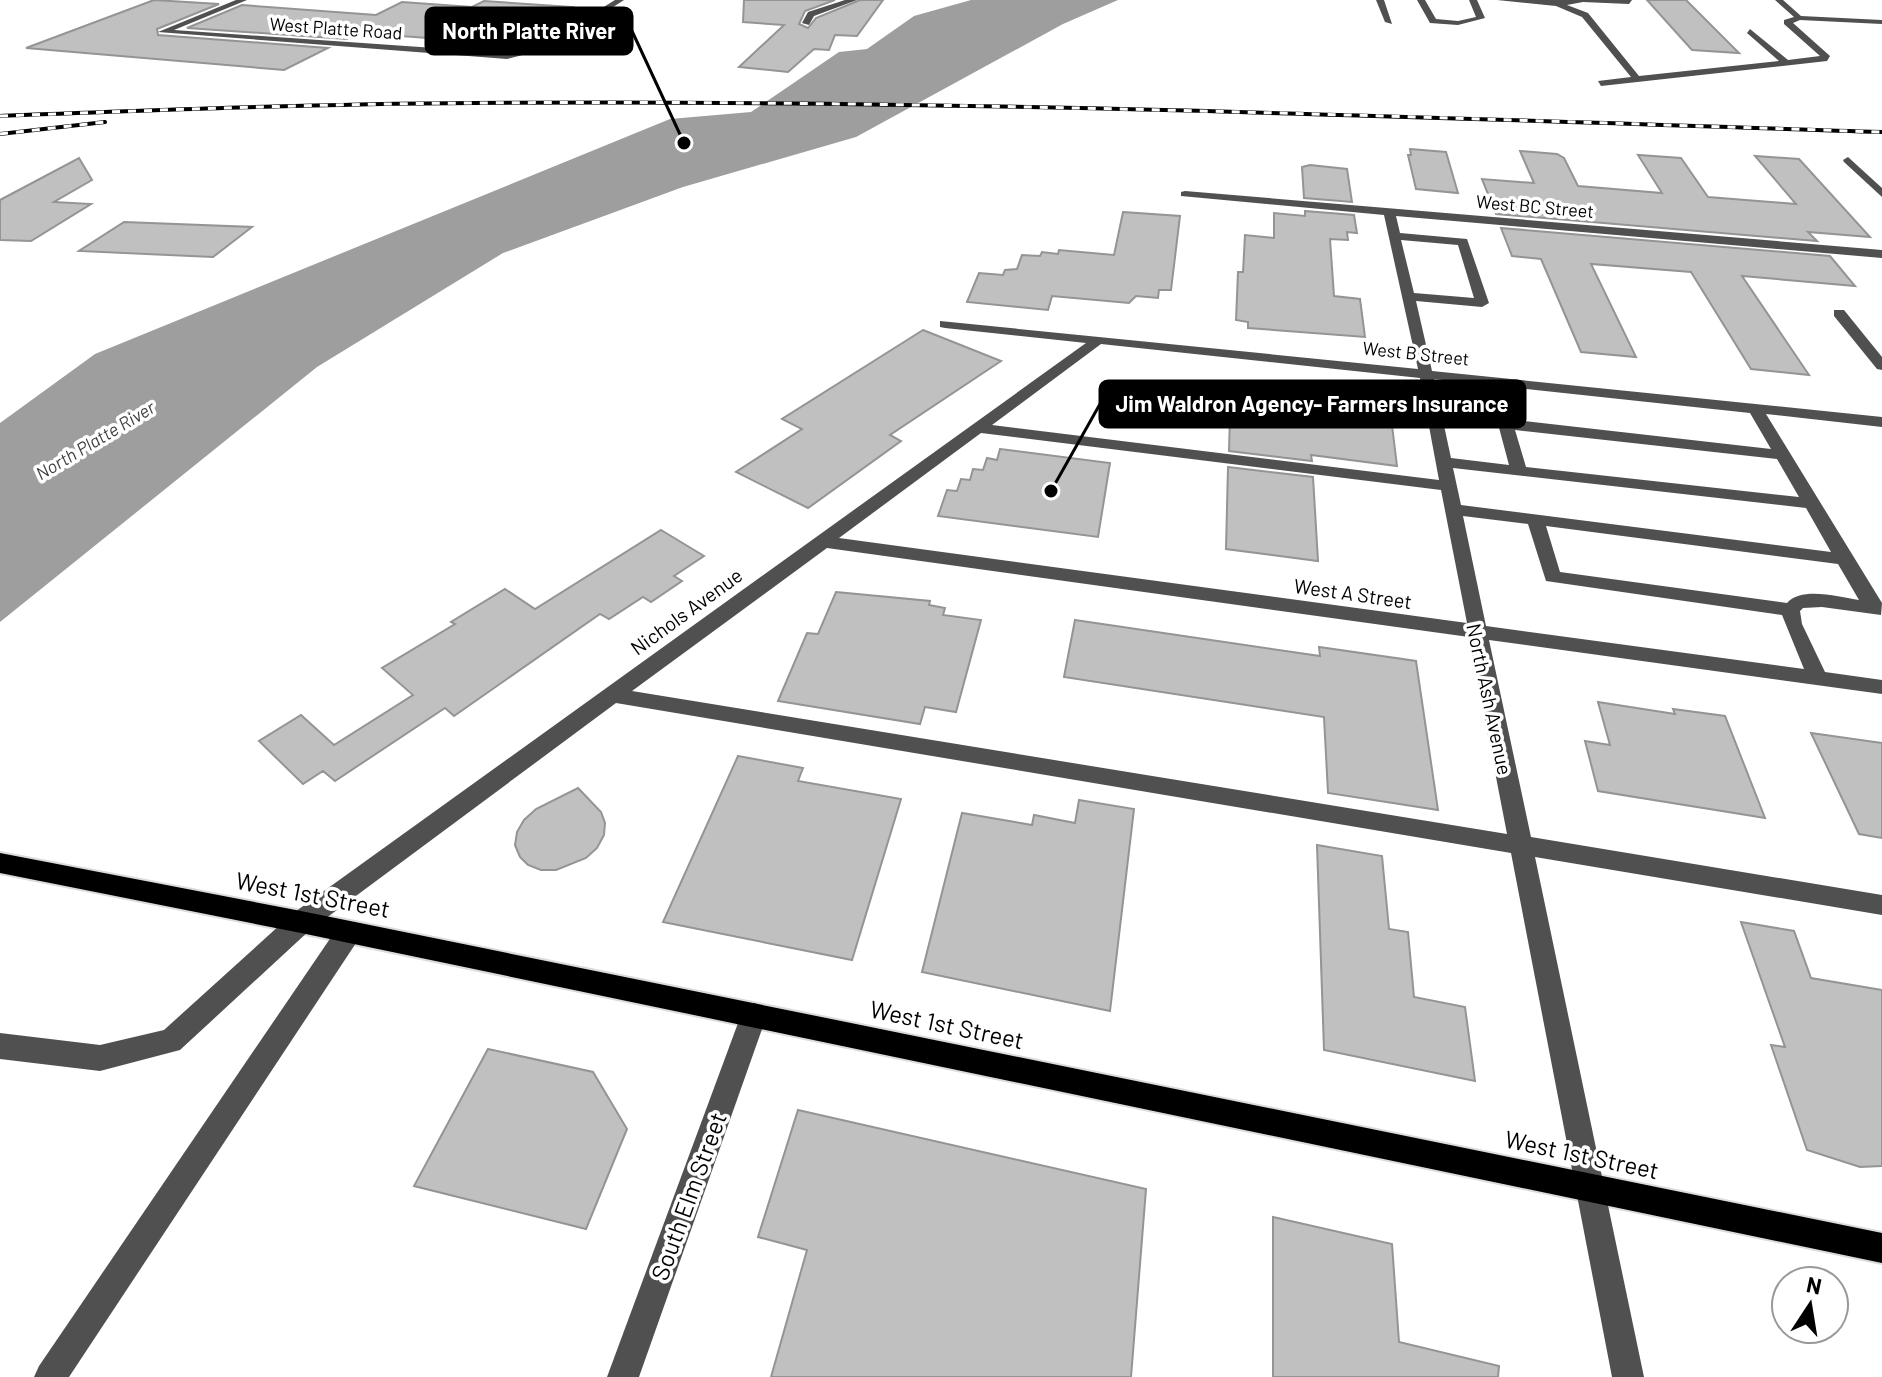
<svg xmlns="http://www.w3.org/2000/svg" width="1882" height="1377" viewBox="0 0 1882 1377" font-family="Barlow,sans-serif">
	<rect width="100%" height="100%" fill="#fff"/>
	<!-- water -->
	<path fill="#9e9e9e" d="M971 0H1118L1063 24 856 137 683 187 503 253 317 367 0 622V423L95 354 670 119 751 112 839 52 867 49 914 16Z"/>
	<!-- building -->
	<g fill="#c0c0c0" stroke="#949494" stroke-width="2">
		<path d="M154 0 219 4 157 29 158 35 328 48 284 70 26 48Z"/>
		<path d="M744 0H835L805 11 799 24 808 28 816 18 860 0H883L857 36 835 35 829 50 814 49 788 72 739 67 784 25 743 22Z"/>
		<path d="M1647 0H1686L1739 53 1692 50Z"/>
		<path d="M484 1 572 7 509 44 360 33 347 39 187 28 242 5 376 15 402 2 472 7Z"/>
		<path d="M1410 149 1446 152 1458 193 1416 189 1408 155H1411Z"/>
		<path d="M1520 151 1557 154 1564 158 1578 186 1662 193 1638 155 1681 158 1708 197 1796 204 1755 156 1799 159 1870 237 1808 232 1817 241 1496 214 1482 179 1534 183Z"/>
		<path d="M79 158 92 180 54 202 91 204 31 241 0 240V200Z"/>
		<path d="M1310 165 1347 169 1352 202 1304 198 1302 167Z"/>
		<path d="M1305 211 1354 215 1357 233 1347 232 1348 240 1330 239 1334 296 1360 299 1365 337 1248 328V322L1236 320 1238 272H1243L1245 235 1274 238V213L1305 216Z"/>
		<path d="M1123 212 1180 216 1171 290H1159L1158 298 1136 296 1129 303 1052 296 1048 310 967 302 979 273 1003 275 1005 270 1017 269 1022 255 1040 256 1042 252 1058 254 1059 250 1114 255Z"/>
		<path d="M124 222 252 227 213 257 79 251Z"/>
		<path d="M1501 228 1830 256 1855 286 1742 276 1809 375 1751 369 1691 272 1591 264 1636 357 1581 352 1541 259 1512 256Z"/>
		<path d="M923 330 1001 361 890 435 901 441 808 508 736 472 802 429 782 419Z"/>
		<path d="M1227 382 1389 401 1397 466 1311 455 1312 461 1229 451 1230 414 1224 413Z"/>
		<path d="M1000 449 1110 463 1098 537 938 516 947 490 957 491 961 479 970 480 973 469 983 470 987 458 997 460Z"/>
		<path d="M1228 467 1313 477 1318 561 1226 549Z"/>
		<path d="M661 530 704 556 674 576 682 581 651 602 643 597 609 619 600 614 454 716 445 708 335 781 323 771 303 784 259 741 301 715 334 745 413 695 382 668 455 624 451 622 505 589 535 609Z"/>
		<path d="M836 592 930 601 929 605 945 608 943 615 981 620 956 712 925 707 920 724 778 701 807 633 818 634Z"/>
		<path d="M1075 620 1320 656 1319 647 1416 661 1438 810 1328 793 1324 717 1064 677Z"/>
		<path d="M1598 702 1675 714 1673 709 1725 716 1765 818 1598 791 1585 741 1610 745Z"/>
		<path d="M1811 733 1882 743V838L1859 834Z"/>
		<path d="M738 756 803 768 798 781 901 799 852 960 663 922Z"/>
		<path d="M578 788 601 812 605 823 604 835 597 848 586 858 556 870H541L528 865 520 857 515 845 517 832 524 820 536 809Z"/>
		<path d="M1079 800 1134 809 1110 1011 922 972 962 813 1032 825 1034 815 1075 823Z"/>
		<path d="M1317 845 1382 856 1389 929 1408 932 1414 997 1465 1007 1475 1081 1324 1050Z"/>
		<path d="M1741 922 1794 931 1811 978 1882 990V1166L1860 1167 1807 1150 1771 1045 1785 1047Z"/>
		<path d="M488 1049 593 1072 627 1129 586 1229 414 1186Z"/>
		<path d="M798 1110 1146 1189 1131 1377H771L807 1250 758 1237Z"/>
		<path d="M1273 1217 1392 1244 1399 1342 1499 1366 1498 1377H1273Z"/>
	</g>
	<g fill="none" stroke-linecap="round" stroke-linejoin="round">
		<defs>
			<path id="major" d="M0 853 301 911 1882 1233V1263L301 933 0 873Z"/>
		</defs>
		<!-- major casing -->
		<use href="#major" stroke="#dbdbdb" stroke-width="4"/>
		<!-- minor -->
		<g fill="#505050" fill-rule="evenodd">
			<path d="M236 0H247L174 30 507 53 544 44 615 0H624L550 48 507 59 158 32Z"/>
			<path d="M845 0H857L814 16 809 25 802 23 808 12Z"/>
			<path d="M1376 0H1384L1392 24 1385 22Z"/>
			<path d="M1417 0H1425L1436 19 1458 21 1476 17 1469 0H1477L1485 18 1458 25 1430 23Z"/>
			<path d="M1497 0H1632L1629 4 1583 2 1567 5 1588 13 1639 76 1779 61 1747 33 1750 29 1788 60 1820 56 1784 24V20L1794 17 1775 0H1783L1801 16 1882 20V24L1800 20 1793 23 1830 56 1827 61 1601 86 1598 81 1631 77 1582 17 1556 6Z"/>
			<path d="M1848 157 1882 188V197L1844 162 1843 160Z"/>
			<path d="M1185 191 1882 250V258L1396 216 1400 233 1467 239 1489 303 1482 307 1416 301 1432 371 1882 417V427L1766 414 1882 603 1881 615 1822 607 1803 608 1800 611 1802 624 1825 672 1882 680V694L1489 640 1531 837 1882 895V915L1535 857 1644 1377H1612L1511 853 616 703 310 930 180 1050 100 1071 0 1059V1033L100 1045 164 1030 292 914 1086 343 945 328 940 327V321L1418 369 1384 215 1181 196V192ZM1401 240 1458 245 1474 298 1414 293ZM1101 344 1420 378 1439 480 992 425ZM1434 379 1750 413 1771 449 1506 419 1498 424 1509 465 1451 458ZM1515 430 1777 459 1799 497 1526 467ZM981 433 1441 490 1467 623 839 538ZM1453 468 1806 508 1831 552 1461 505ZM1463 516 1528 524 1546 581 1782 615 1804 669 1486 626ZM1546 526 1838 564 1859 600C1839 597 1802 586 1787 603L1560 572ZM827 548 1469 637 1507 834 632 691Z"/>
			<path d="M1834 310H1844L1882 357V370L1877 369 1834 316Z"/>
			<path d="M349 921 358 924 361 932 358 940 69 1377H34L39 1366 340 924Z"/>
			<path d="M754 1003 763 1006 767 1015 639 1377H607L741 1015 745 1006Z"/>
		</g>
		<!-- major -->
		<use href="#major" fill="#000" fill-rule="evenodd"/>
		<defs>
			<g id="rail">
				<path d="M0 116C158 110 315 104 473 103 943 99 1412 117 1882 132"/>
				<path d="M0 134 105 122"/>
			</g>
		</defs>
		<!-- rail casing -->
		<use href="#rail" stroke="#000" stroke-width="4"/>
		<!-- rail -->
		<use href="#rail" stroke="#fff" stroke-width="3" stroke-dasharray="8" stroke-linecap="butt"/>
	</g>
	<g text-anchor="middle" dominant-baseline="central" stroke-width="7" stroke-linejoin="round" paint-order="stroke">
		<!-- far-street labels -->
		<g font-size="18" fill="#000" stroke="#fff">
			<text transform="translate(336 28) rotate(4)">West Platte Road</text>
			<text transform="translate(1535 206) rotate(5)">West BC Street</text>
			<text transform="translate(1416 353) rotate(6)">West B Street</text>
		</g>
		<!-- far-water labels -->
		<g font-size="18" font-style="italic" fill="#3f3f3f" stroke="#fff">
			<text transform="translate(95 440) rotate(-31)">North Platte River</text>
		</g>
		<!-- street labels -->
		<g font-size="20" fill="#000" stroke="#fff">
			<text transform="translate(1353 593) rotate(8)">West A Street</text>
			<text transform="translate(686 611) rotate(-36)">Nichols Avenue</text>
			<text transform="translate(1490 699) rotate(78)">North Ash Avenue</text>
		</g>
		<!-- near-street labels -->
		<g font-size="24" fill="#000" stroke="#fff">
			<text transform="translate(313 894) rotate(11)">West 1st Street</text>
			<text transform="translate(947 1024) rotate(12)">West 1st Street</text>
			<text transform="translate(1582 1154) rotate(12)">West 1st Street</text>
			<text transform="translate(688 1196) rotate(-70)">South Elm Street</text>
		</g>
	</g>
	<!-- callouts -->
	<path fill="none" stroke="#000" stroke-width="3" d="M684 143L632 31M1051 491L1100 404"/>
	<g fill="#000" stroke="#fff" stroke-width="3">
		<circle cx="684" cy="143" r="8"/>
		<circle cx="1051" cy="491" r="8"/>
	</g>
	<g fill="#000" stroke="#000" stroke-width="3">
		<rect x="426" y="8" width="206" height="46" rx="8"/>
		<rect x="1100" y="381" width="425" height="46" rx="8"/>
	</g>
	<g font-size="22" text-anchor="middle" font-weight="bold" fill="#fff">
		<text x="529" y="39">North Platte River</text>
		<text x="1312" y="412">Jim Waldron Agency- Farmers Insurance</text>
	</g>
	<!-- north arrow -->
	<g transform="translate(1810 1305) rotate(12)"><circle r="38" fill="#ffffff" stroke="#999999" stroke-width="2"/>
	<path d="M0-6L14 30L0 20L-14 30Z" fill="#000000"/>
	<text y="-12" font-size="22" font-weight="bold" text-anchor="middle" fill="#000000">N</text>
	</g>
</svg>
